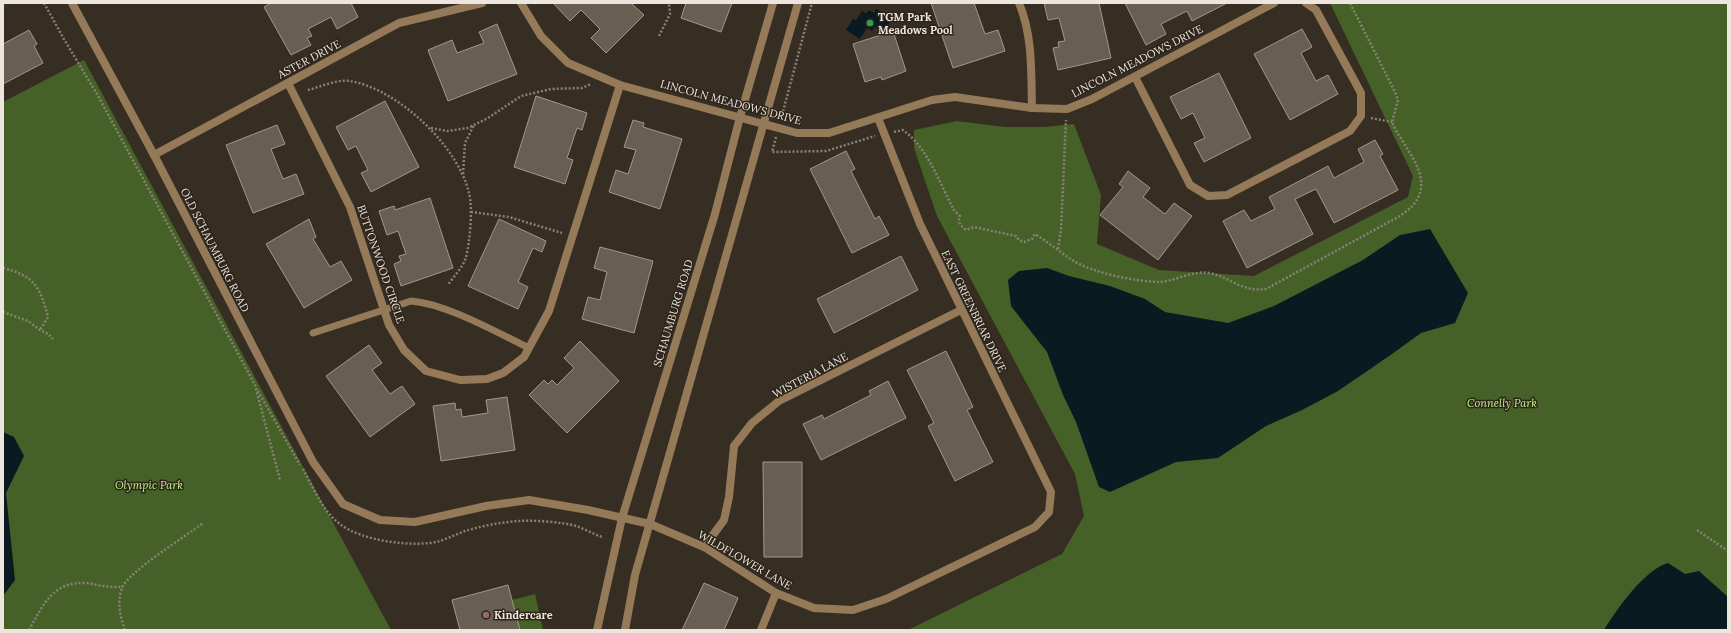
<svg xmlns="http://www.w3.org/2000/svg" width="1731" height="633" viewBox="0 0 1731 633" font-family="Lora,serif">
	<rect width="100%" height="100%" fill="#372e23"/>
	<!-- green -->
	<g fill="#466128">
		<path d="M1330 3H1728V630H908L1062 554 1084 516 1075 474 937 216 914 148V130L957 121 1005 127H1044L1074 124 1101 195 1097 244 1159 270 1254 276 1408 197 1413 176Z"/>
		<path d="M84 60 391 630H3V102Z"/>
		<path d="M535 594 543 630H520L512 600Z"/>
	</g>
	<!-- water -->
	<g fill="#0a1a21">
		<path d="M876 9 889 17 890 22 886 28 879 30 875 27 872 31 867 28 860 39 846 30 853 19 856 20 862 11 866 13 869 10 874 13Z"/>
		<path d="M1430 229 1468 293 1455 323 1421 333 1392 354 1338 391 1302 410 1266 426 1218 458 1176 462 1110 492 1099 487 1076 422 1063 395 1047 352 1011 306 1008 280 1019 271 1047 268 1069 276 1110 286 1145 299 1165 312 1228 323 1274 306 1363 260 1400 235Z"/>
		<path d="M3 432 14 437 24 456 6 493 15 580 3 596Z"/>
		<path d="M1668 563 1685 574 1699 571 1728 597V630H1604C1616 610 1645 569 1668 563Z"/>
	</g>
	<!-- building -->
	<g fill="#685e52" stroke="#a2978a">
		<path d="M271 3H351L358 17 337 29 331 17 308 29 312 36 307 38 311 45 291 55 264 7Z"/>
		<path d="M553 3H631L644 15 606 53 591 38 600 29 581 10 570 21Z"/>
		<path d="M686 3H732L721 32 681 18Z"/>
		<path d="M931 3H974L985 34 998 30 1005 51 953 68Z"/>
		<path d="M1044 3H1099L1111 58 1058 70 1053 48 1059 47 1058 42 1065 41 1059 18 1048 20Z"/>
		<path d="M1125 3H1227L1192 21 1187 11 1161 24 1166 34 1146 45Z"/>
		<path d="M497 24 517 74 448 101 428 50 452 40 457 53 484 43 479 32Z"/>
		<path d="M1302 29 1312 47 1301 53 1316 81 1328 75 1338 94 1290 120 1254 54Z"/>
		<path d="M29 30 37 44 34 46 43 63 3 84V44Z"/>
		<path d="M893 31 906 71 882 80 881 77 865 82 853 44Z"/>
		<path d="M1219 73 1251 138 1204 162 1194 143 1205 138 1193 113 1181 119 1170 97Z"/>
		<path d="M536 96 587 113 582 130 577 128 567 158 573 160 565 184 514 167Z"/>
		<path d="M385 101 419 167 371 192 361 173 368 170 356 146 348 150 336 127Z"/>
		<path d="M633 120 644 123 643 127 682 139 660 209 609 192 616 170 628 174 636 150 624 147Z"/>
		<path d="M277 125 285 144 271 149 283 179 296 174 304 194 253 213 226 145Z"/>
		<path d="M1375 140 1383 154 1380 156 1398 190 1334 223 1316 189 1295 199 1313 234 1247 268 1223 221 1244 210 1251 221 1275 209 1269 197 1328 166 1334 178 1364 162 1358 149Z"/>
		<path d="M846 151 855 169 851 171 875 219 879 216 889 235 852 253 810 169Z"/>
		<path d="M1128 171 1150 188 1143 197 1165 214 1174 203 1192 216 1158 260 1100 215 1123 187 1119 184Z"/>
		<path d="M430 198 453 268 401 286 394 264 401 261 399 256 406 254 398 231 387 235 379 211 394 206 395 210Z"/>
		<path d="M309 219 316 237 313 239 330 267 341 261 352 280 304 308 266 244Z"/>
		<path d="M499 219 546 241 542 252 533 248 518 282 528 287 518 309 468 286Z"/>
		<path d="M600 247 653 261 634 333 582 319 588 297 600 300 607 272 594 268Z"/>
		<path d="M901 256 918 290 834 333 817 299Z"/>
		<path d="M580 341 619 381 567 433 529 395 544 380 548 384 552 380 557 385 574 368 564 358Z"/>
		<path d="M369 345 382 363 372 370 390 394 402 386 415 404 370 437 326 376Z"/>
		<path d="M946 351 973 407 967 410 993 462 955 481 928 426 934 423 907 370Z"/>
		<path d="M888 381 906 418 821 460 803 424 822 415 824 419 871 395 869 391Z"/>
		<path d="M507 397 515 450 441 461 433 406 455 403 456 410 461 409 462 417 488 413 486 400Z"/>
		<path d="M763 462H802V557H764Z"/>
		<path d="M704 583 738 598 724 630H682Z"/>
		<path d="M508 585 520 630H460L452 600Z"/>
	</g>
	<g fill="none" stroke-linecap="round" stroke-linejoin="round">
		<!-- path -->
		<g stroke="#888177" stroke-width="2.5" stroke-dasharray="2 2" stroke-linecap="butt">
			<path d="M44 3 65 41 97 94 255 385 280 480"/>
			<path d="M659 36 670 14 669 3"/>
			<path d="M308 90C320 87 337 79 350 81 398 89 458 146 469 193 473 208 470 242 466 257 464 266 453 277 448 285"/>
			<path d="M1371 118 1392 122"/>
			<path d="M781 119 812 3"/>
			<path d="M431 128 447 131 468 128 488 118 521 96 551 89 582 88 591 84"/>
			<path d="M894 132 903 130C928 148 940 184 954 210L960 216C957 222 961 226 966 230L974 227 1016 236 1019 240 1024 242 1032 239 1035 234C1048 242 1060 252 1072 260 1093 273 1133 281 1158 282 1174 282 1192 270 1209 273 1231 277 1240 292 1266 289L1400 216C1405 212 1411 208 1414 204 1436 176 1402 147 1392 122L1398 100 1395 92 1350 3"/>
			<path d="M776 137 772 152 826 151 875 136"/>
			<path d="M463 174 465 143 474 125"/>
			<path d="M471 212 509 217 562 233"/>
			<path d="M1058 249 1061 230 1066 120"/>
			<path d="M3 268C34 276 40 286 48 317L40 330"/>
			<path d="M3 312 28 321 40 330 48 334 53 339"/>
			<path d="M258 391 300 465"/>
			<path d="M303 469C313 487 323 512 340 524 361 541 414 548 440 541 449 538 457 534 465 531 482 526 501 522 519 521 533 520 563 522 576 526 585 529 593 534 602 537"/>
			<path d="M1697 530 1728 551"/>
			<path d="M29 630C43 605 53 581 86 583 92 583 98 586 104 586 110 587 117 587 123 587"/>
			<path d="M125 630C120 616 117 602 122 588 128 572 186 536 203 523"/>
		</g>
		<!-- service -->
		<path stroke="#947a58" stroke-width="7" d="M313 333 411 301C447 304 496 332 529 348"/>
		<!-- minor -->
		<g stroke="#947a58" stroke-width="8">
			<path d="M72 3 154 155 313 462 343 504 380 520 415 522 486 506 529 500 588 510 650 524 704 547 776 593 814 608 853 610 886 599 1035 527 1049 512 1051 492 920 224 878 118"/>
			<path d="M521 3 541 36 568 63 620 85 797 133H829L932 100 955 97 1032 108 1067 109 1092 99 1274 3"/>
			<path d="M1019 3C1033 36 1031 73 1032 108"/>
			<path d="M1135 77 1190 185 1208 196 1227 195 1350 131 1361 116V93L1316 10 1306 3"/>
			<path d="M288 83 350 207 389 325 404 350 426 371 460 380 487 379 503 373 524 357 549 311 620 85"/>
			<path d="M154 155 399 23 482 3"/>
			<path d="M704 547 724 520 729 497 734 446 752 423 779 401 961 310"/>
			<path d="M761 630 776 593"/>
		</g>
		<!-- tertiary -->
		<g stroke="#947a58" stroke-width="8">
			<path d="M597 630 622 518 715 214 740 117 773 3"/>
			<path d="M625 630 635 575 798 3"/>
		</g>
	</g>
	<!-- markers -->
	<circle fill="#2e9e5b" stroke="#2d241a" stroke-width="1.5" cx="870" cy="23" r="4"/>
	<circle fill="#8d6e63" stroke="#2d241a" stroke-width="1.5" cx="486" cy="615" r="4"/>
	<g text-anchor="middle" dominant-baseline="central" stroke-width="3" stroke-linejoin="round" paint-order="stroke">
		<!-- poi labels -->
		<g font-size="11" font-weight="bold" fill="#ece6df" stroke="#2d241a" text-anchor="start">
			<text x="878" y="17">TGM Park<tspan x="878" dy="13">Meadows Pool</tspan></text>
			<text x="494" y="615">Kindercare</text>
		</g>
		<!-- street labels -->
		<g font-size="11" fill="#ece6df" stroke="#2d241a">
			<text transform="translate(309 59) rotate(-28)">ASTER DRIVE</text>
			<text transform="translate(1137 61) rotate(-27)">LINCOLN MEADOWS DRIVE</text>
			<text transform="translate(731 102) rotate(15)">LINCOLN MEADOWS DRIVE</text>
			<text transform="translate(215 250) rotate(63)">OLD SCHAUMBURG ROAD</text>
			<text transform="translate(381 264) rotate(71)">BUTTONWOOD CIRCLE</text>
			<text transform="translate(974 311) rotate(64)">EAST GREENBRIAR DRIVE</text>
			<text transform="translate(673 313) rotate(-73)">SCHAUMBURG ROAD</text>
			<text transform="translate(810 375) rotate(-28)">WISTERIA LANE</text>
			<text transform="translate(745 560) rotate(30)">WILDFLOWER LANE</text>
		</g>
		<!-- park labels -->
		<g font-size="11" font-style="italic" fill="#bef883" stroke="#2d241a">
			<text x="1502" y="403">Connelly Park</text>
			<text x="149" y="485">Olympic Park</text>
		</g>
	</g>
	<!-- border -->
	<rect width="1731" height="633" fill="none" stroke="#ece6df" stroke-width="8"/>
</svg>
